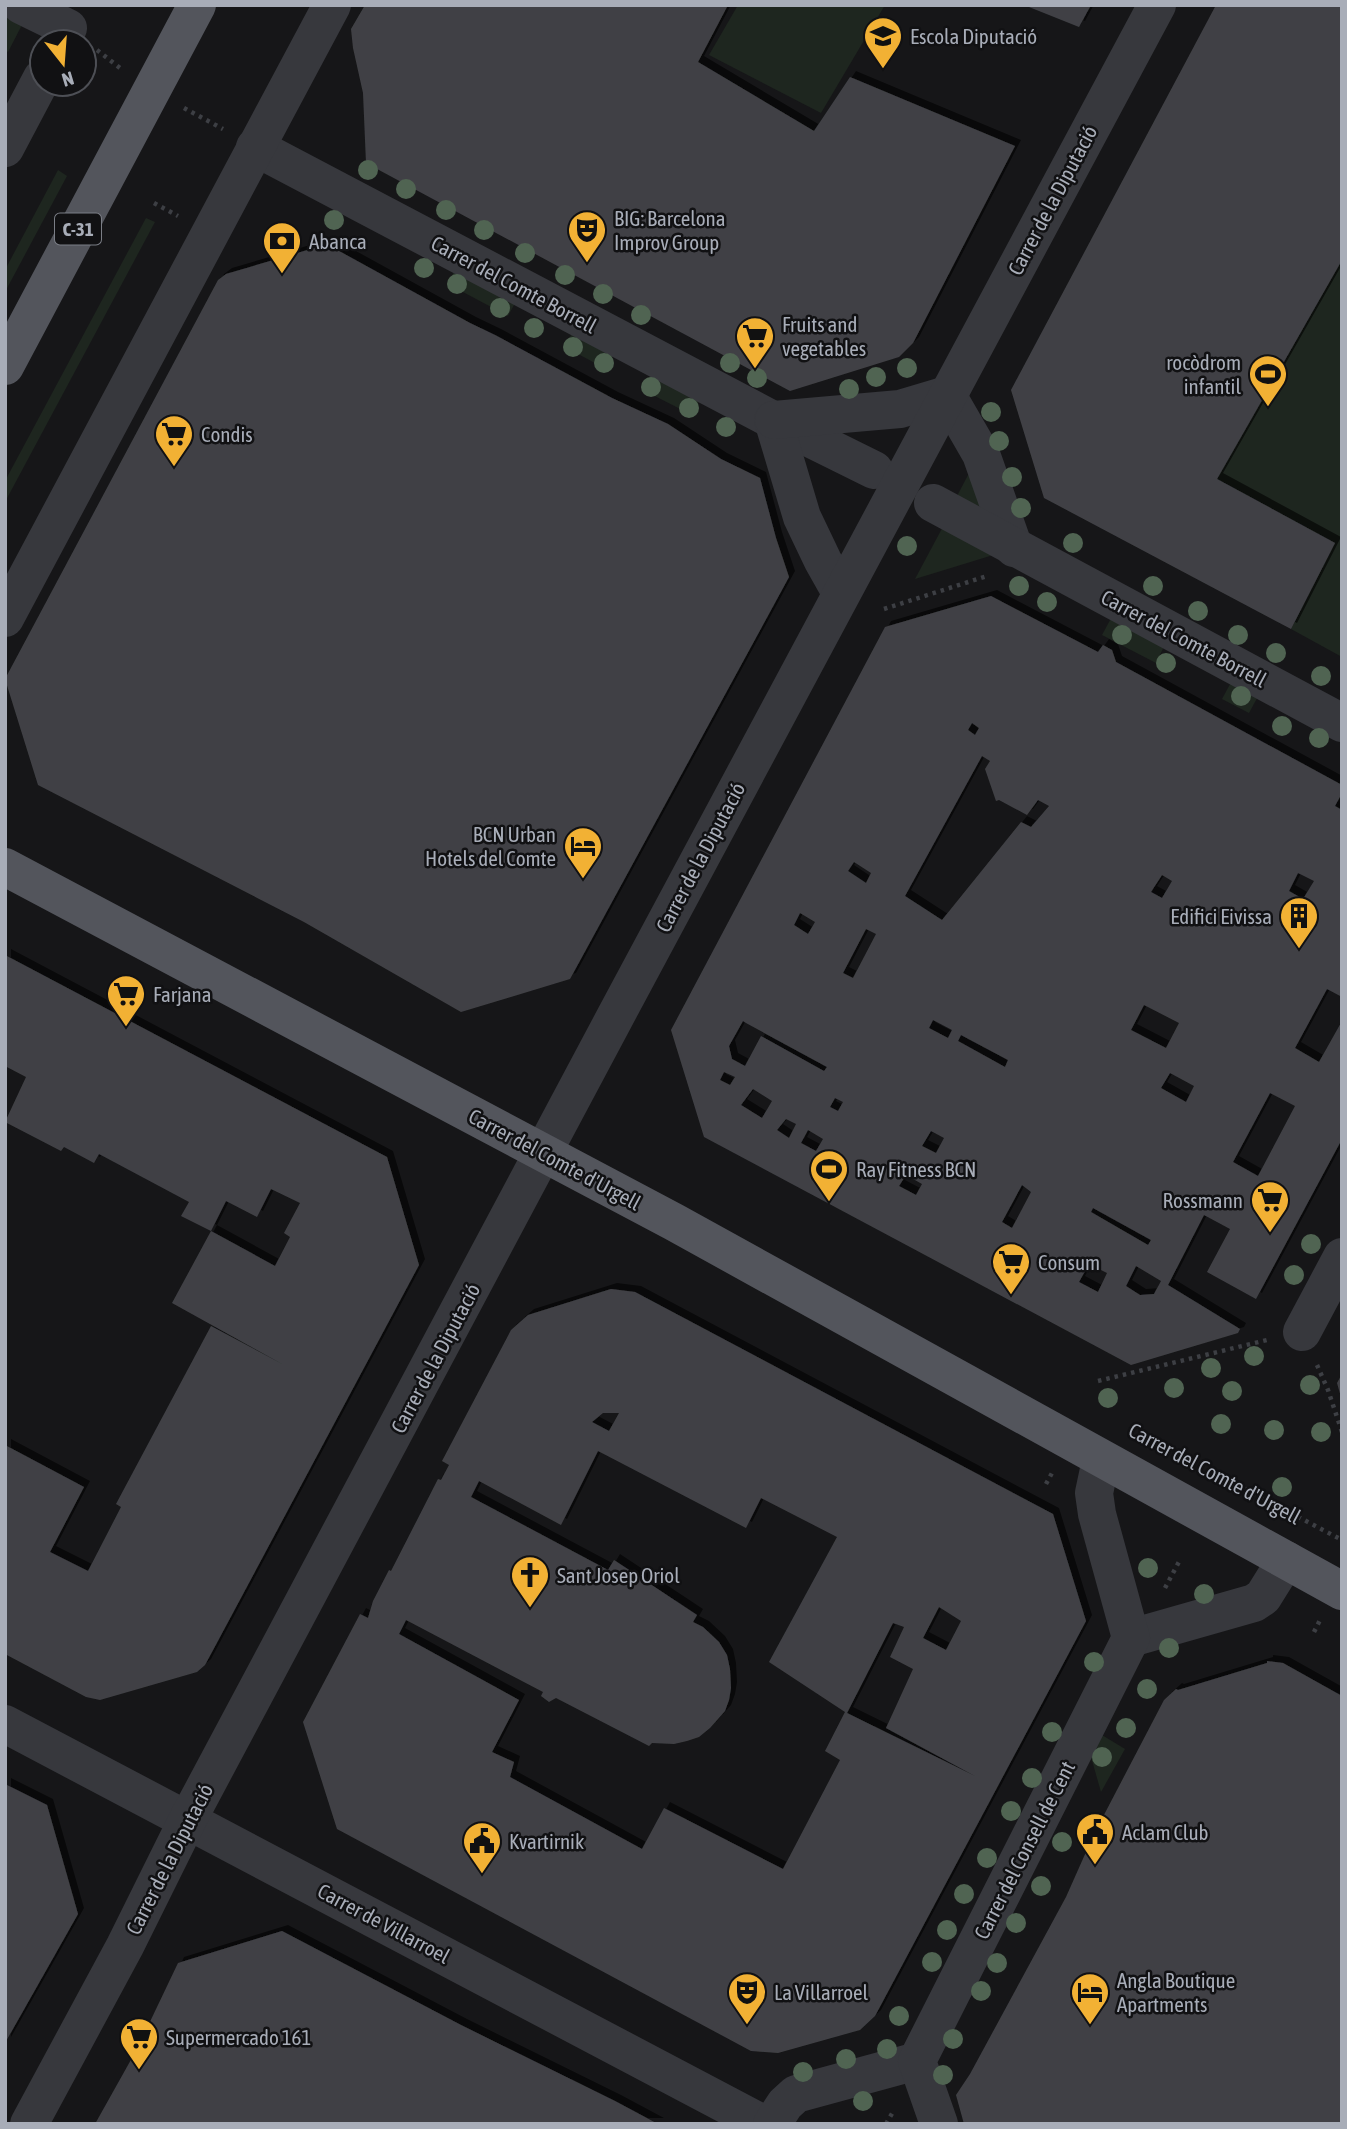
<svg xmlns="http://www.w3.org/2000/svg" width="1347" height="2129" viewBox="0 0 1347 2129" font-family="'Asap Condensed',sans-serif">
	<defs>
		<filter id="shadow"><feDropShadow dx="6" dy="-6" stdDeviation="0" flood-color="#0009"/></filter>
	</defs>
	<rect width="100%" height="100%" fill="#161618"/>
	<!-- green -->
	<g fill="#1e261f">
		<path d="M738 5H885L821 113 709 55Z"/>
		<path d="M5 12 24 21 8 52 5 50Z"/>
		<path d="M58 170 67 176 5 292V270Z"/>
		<path d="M146 218 155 222 5 502V481Z"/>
		<path d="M1342 260V657L1291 629 1335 543 1217 479Z"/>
		<path d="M459 261 520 294 508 316 448 284Z"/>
		<path d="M577 323 619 345 606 369 565 347Z"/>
		<path d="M655 365 705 390 692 415 643 390Z"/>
		<path d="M977 458 994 515 957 496Z"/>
		<path d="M946 521 1003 552 915 579Z"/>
		<path d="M1115 611 1168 638 1156 663 1102 635Z"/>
		<path d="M1235 675 1262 689 1249 713 1222 699Z"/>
		<path d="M1097 1732 1125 1749 1101 1792 1089 1750Z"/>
	</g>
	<!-- building -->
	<g fill="#404145" fill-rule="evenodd" filter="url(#shadow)">
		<path d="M365 5H728L698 62 814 131 850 77 1015 146 913 343 899 357 790 391 366 163 363 93 353 48 351 29Z"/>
		<path d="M1024 5H1091L1079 27Z"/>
		<path d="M1216 5H1342V260L1217 479 1335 543 1291 629 1044 498 1011 390Z"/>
		<path d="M321 246H330L470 323 495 335 612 398 668 424 721 459 760 478 776 538 789 577 570 979 461 1012 304 922 38 785 5 679 218 280 226 274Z"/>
		<path d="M991 596 1098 652 1103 645 1112 650 1116 662 1342 785V793L1335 806 1342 810V997L1327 989 1295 1048 1319 1062 1342 1021V1139L1256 1299 1207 1272 1230 1229 1204 1215 1168 1285 1240 1329 1238 1333 1131 1365 704 1137 671 1030 885 627ZM972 723 979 728 975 735 968 730ZM982 756 990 761 985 769 996 801 999 800 1027 815 1038 800 1049 806 1031 827 1021 822 942 920 905 896ZM854 862 871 873 866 883 848 871ZM1298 873 1314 881 1303 899 1289 891ZM1162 875 1172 881 1162 898 1151 892ZM800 913 815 922 808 934 794 925ZM866 929 876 934 853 978 843 973ZM1144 1005 1179 1023 1166 1048 1131 1030ZM933 1020 952 1030 948 1038 929 1028ZM743 1021 746 1023 827 1067 824 1071 761 1036 745 1066 732 1059 729 1046ZM961 1035 1008 1060 1005 1067 958 1041ZM724 1072 735 1077 730 1085 720 1080ZM1170 1073 1194 1086 1186 1102 1161 1088ZM753 1089 772 1101 762 1118 741 1105ZM1270 1093 1295 1106 1258 1176 1233 1162ZM835 1098 843 1102 838 1111 830 1107ZM786 1119 796 1124 789 1138 777 1130ZM808 1130 823 1139 816 1151 801 1143ZM931 1131 944 1138 936 1153 922 1146ZM906 1175 922 1184 916 1195 899 1186ZM1022 1185 1031 1192 1012 1228 1002 1222ZM1093 1208 1151 1240 1148 1245 1091 1212ZM1089 1264 1107 1273 1098 1292 1079 1282ZM1136 1266 1161 1281 1154 1294 1140 1295 1126 1286Z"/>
		<path d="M5 955 387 1157 419 1265 205 1665 197 1672 100 1700 86 1697 5 1654V1445L84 1487 50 1552 88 1571 121 1507 116 1504 211 1326 284 1365 172 1303 211 1231 275 1266 290 1237 284 1233 300 1203 271 1189 257 1217 226 1201 211 1231 181 1216 189 1202 99 1154 94 1163 64 1147 61 1151 5 1122 26 1077 5 1066Z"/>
		<path d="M611 1289 635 1292 1053 1514 1086 1621 875 2016 860 2030 778 2053 751 2051 337 1829 303 1722 360 1614 368 1618 373 1601 389 1570 391 1571 438 1479 441 1480 449 1465 442 1461 511 1330 528 1315ZM603 1413H619L609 1431 592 1422ZM598 1451 746 1528 761 1498 837 1537 769 1662 845 1712 825 1751 840 1760 783 1869 664 1808 642 1849 510 1777 514 1762 492 1752 519 1700 399 1634 406 1620 543 1692 541 1696 549 1702 556 1698 649 1746 652 1743 674 1744 687 1741 699 1737 710 1728 725 1711 729 1700 731 1688 730 1669 727 1655 719 1642 703 1627 693 1622 697 1615 614 1560 608 1570 471 1497 479 1481 561 1525ZM939 1607 961 1621 946 1650 923 1638ZM893 1623 904 1627 890 1657 913 1669 886 1728 975 1776 847 1713Z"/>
		<path d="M1342 1374V1397H1341L1337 1383Z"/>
		<path d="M1267 1661 1283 1663 1342 1696V2124H964L956 2095 970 2074 1066 1897 1094 1834 1164 1700 1176 1689 1178 1690 1267 1663Z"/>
		<path d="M5 1784 47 1805 78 1914 5 2043Z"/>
		<path d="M282 1931 461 2025 615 2101 658 2124H95L137 2049 178 1963Z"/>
	</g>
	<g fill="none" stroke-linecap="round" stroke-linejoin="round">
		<!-- path -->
		<g stroke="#3d3f44" stroke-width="4.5" stroke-dasharray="3.5 5" stroke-linecap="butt">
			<path d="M97 50 120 68"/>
			<path d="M184 108 223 129"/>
			<path d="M154 203 178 216"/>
			<path d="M884 609 987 576"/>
			<path d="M1317 1365 1328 1390 1342 1432"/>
			<path d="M1098 1381 1267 1340"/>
			<path d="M1200 1465 1342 1540"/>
			<path d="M1046 1484 1052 1473"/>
			<path d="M1165 1588 1181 1558"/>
			<path d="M1314 1632 1320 1620"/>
			<path d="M886 2124 894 2110"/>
		</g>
		<!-- minor -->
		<g stroke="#37383d" stroke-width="38">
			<path d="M21 5 68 28"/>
			<path d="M255 147 773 420 874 470"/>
			<path d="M5 148 42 78"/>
			<path d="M947 395 981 454 1014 548"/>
			<path d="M773 420 802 517 823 561 841 593"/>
			<path d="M774 420 900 409 947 395"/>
			<path d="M933 503 1342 723"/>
			<path d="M5 618 332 5"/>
			<path d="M1302 1332 1342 1257"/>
			<path d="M1131 1638 1254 1603 1263 1597 1286 1560"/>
			<path d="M5 1724 763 2124"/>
			<path d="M29 2124 125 1946 188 1819 614 1019 1157 5"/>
			<path d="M772 2124 785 2104 796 2094 917 2061"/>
			<path d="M939 2124 917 2061 1131 1638 1097 1514 1094 1493 1101 1460"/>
		</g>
		<!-- major -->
		<g stroke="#53555c" stroke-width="38">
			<path d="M5 366 197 5"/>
			<path d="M5 867 674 1222 1342 1591"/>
		</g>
	</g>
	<!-- trees -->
	<g fill="#506452">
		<circle cx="368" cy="170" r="10"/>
		<circle cx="406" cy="189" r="10"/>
		<circle cx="446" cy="210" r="10"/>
		<circle cx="334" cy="220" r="10"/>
		<circle cx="484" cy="230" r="10"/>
		<circle cx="525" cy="253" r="10"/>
		<circle cx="424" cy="268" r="10"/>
		<circle cx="565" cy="275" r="10"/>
		<circle cx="457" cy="284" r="10"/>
		<circle cx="603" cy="294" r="10"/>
		<circle cx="500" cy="308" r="10"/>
		<circle cx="641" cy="315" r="10"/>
		<circle cx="534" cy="328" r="10"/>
		<circle cx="573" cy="347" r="10"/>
		<circle cx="604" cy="363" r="10"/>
		<circle cx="730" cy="363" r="10"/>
		<circle cx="907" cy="368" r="10"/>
		<circle cx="876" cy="377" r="10"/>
		<circle cx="757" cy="378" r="10"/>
		<circle cx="651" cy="387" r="10"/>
		<circle cx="849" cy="389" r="10"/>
		<circle cx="689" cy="408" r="10"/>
		<circle cx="991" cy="412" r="10"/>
		<circle cx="726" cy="427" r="10"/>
		<circle cx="999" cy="441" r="10"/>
		<circle cx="1012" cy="477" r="10"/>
		<circle cx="1021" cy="508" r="10"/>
		<circle cx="1073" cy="543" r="10"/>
		<circle cx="907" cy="546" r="10"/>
		<circle cx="1019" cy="586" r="10"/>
		<circle cx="1153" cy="586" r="10"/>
		<circle cx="1047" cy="602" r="10"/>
		<circle cx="1198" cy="611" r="10"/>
		<circle cx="1122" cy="635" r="10"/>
		<circle cx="1238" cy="635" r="10"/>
		<circle cx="1276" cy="653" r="10"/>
		<circle cx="1166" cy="663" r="10"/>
		<circle cx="1321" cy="676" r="10"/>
		<circle cx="1241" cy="696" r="10"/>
		<circle cx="1282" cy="726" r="10"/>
		<circle cx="1319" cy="738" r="10"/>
		<circle cx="1311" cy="1244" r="10"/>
		<circle cx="1294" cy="1275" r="10"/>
		<circle cx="1254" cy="1356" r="10"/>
		<circle cx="1211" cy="1368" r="10"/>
		<circle cx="1310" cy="1385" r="10"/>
		<circle cx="1174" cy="1388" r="10"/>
		<circle cx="1232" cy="1391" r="10"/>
		<circle cx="1108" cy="1398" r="10"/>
		<circle cx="1221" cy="1424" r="10"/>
		<circle cx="1274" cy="1430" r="10"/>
		<circle cx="1321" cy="1432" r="10"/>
		<circle cx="1282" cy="1487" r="10"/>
		<circle cx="1148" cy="1568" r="10"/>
		<circle cx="1204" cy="1594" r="10"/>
		<circle cx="1169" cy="1648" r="10"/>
		<circle cx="1094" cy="1662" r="10"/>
		<circle cx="1147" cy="1689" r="10"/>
		<circle cx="1126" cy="1728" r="10"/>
		<circle cx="1052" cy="1732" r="10"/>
		<circle cx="1102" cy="1757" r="10"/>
		<circle cx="1032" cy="1778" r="10"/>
		<circle cx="1011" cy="1811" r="10"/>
		<circle cx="1062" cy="1842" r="10"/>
		<circle cx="987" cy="1858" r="10"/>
		<circle cx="1041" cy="1886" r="10"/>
		<circle cx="964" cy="1894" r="10"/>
		<circle cx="1016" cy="1923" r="10"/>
		<circle cx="947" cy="1930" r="10"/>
		<circle cx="932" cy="1962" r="10"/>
		<circle cx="997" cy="1963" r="10"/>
		<circle cx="981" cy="1991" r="10"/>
		<circle cx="899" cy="2016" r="10"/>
		<circle cx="953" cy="2039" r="10"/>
		<circle cx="887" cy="2049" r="10"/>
		<circle cx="846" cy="2059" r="10"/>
		<circle cx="803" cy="2072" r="10"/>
		<circle cx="943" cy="2075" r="10"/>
		<circle cx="863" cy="2101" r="10"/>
	</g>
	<!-- icons -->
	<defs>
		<symbol id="school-pin" viewBox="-11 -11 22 30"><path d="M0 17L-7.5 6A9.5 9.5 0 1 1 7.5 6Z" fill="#f2b134" stroke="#111113"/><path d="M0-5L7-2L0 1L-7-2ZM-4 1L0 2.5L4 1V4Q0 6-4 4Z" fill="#111"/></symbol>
		<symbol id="theatre-pin" viewBox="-11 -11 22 30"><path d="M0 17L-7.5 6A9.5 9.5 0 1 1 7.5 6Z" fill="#f2b134" stroke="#111113"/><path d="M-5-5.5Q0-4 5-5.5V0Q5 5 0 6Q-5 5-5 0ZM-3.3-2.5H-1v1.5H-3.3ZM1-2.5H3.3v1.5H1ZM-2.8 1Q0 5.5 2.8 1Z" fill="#111"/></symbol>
		<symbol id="bank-pin" viewBox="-11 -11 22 30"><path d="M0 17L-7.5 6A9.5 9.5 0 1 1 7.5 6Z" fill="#f2b134" stroke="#111113"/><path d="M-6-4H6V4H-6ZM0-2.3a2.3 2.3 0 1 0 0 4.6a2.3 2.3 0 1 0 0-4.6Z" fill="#111"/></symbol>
		<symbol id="supermarket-pin" viewBox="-11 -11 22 30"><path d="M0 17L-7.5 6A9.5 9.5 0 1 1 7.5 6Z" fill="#f2b134" stroke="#111113"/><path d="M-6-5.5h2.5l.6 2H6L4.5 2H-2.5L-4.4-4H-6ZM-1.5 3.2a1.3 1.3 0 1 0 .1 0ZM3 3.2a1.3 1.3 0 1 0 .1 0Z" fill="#111"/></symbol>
		<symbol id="stadium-pin" viewBox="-11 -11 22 30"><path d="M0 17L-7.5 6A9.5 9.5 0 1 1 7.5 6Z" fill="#f2b134" stroke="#111113"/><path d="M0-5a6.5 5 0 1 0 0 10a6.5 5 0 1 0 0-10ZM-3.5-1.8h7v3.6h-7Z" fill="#111"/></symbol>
		<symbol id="hotel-pin" viewBox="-11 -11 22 30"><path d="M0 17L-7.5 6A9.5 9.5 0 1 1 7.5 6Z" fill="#f2b134" stroke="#111113"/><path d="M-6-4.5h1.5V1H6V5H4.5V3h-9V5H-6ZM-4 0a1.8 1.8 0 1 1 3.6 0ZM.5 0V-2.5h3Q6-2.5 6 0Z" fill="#111"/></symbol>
		<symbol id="building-pin" viewBox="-11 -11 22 30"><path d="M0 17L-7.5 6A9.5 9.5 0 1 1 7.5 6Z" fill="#f2b134" stroke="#111113"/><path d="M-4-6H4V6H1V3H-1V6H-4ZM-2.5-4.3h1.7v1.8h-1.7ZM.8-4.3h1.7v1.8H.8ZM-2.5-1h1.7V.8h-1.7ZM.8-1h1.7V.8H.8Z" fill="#111"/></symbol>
		<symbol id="church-pin" viewBox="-11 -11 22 30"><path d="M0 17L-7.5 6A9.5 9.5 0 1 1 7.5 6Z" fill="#f2b134" stroke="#111113"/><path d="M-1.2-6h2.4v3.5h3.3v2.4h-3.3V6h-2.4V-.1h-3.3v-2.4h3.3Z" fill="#111"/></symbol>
		<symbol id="civic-pin" viewBox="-11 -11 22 30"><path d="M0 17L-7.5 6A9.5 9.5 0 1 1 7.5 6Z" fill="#f2b134" stroke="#111113"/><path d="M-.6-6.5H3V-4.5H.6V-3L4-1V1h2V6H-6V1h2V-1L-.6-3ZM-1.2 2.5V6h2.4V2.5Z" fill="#111"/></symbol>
	</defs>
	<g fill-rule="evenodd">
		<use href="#school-pin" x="861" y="14" width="44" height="60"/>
		<use href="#theatre-pin" x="565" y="208" width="44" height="60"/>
		<use href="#bank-pin" x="260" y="219" width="44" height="60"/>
		<use href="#supermarket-pin" x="733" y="314" width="44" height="60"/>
		<use href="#stadium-pin" x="1246" y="352" width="44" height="60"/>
		<use href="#supermarket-pin" x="152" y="412" width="44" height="60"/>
		<use href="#hotel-pin" x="561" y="824" width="44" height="60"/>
		<use href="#building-pin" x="1277" y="894" width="44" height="60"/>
		<use href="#supermarket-pin" x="104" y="972" width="44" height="60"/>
		<use href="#stadium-pin" x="807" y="1147" width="44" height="60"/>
		<use href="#supermarket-pin" x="1248" y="1178" width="44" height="60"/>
		<use href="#supermarket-pin" x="989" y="1240" width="44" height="60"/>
		<use href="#church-pin" x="508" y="1553" width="44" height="60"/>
		<use href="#civic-pin" x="1073" y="1810" width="44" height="60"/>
		<use href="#civic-pin" x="460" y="1819" width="44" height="60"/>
		<use href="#theatre-pin" x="725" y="1970" width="44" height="60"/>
		<use href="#hotel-pin" x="1068" y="1970" width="44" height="60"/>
		<use href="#supermarket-pin" x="117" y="2015" width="44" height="60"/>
	</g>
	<g text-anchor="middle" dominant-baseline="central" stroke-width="5" stroke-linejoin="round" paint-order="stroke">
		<!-- shield labels -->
		<rect fill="#111113" stroke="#7b7e86" stroke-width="2" x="55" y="213.5" width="46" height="31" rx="5"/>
		<g font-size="19" font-weight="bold" fill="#a8adb8">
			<text x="78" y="229">C-31</text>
		</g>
		<!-- poi labels -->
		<g font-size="21" fill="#a8adb8" stroke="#111113" text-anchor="start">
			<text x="910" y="36">Escola Diputació</text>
			<text x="614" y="218">BIG: Barcelona<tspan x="614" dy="24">Improv Group</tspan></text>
			<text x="309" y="241">Abanca</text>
			<text x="782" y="324">Fruits and<tspan x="782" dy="24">vegetables</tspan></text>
			<text x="1241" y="362" text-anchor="end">rocòdrom<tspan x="1241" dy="24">infantil</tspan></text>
			<text x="201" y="434">Condis</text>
			<text x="556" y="834" text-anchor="end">BCN Urban<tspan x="556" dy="24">Hotels del Comte</tspan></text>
			<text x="1272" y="916" text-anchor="end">Edifici Eivissa</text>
			<text x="153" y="994">Farjana</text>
			<text x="856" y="1169">Ray Fitness BCN</text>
			<text x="1243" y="1200" text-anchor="end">Rossmann</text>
			<text x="1038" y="1262">Consum</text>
			<text x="557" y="1575">Sant Josep Oriol</text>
			<text x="1122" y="1832">Aclam Club</text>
			<text x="509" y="1841">Kvartirnik</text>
			<text x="1117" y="1980">Angla Boutique<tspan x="1117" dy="24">Apartments</tspan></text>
			<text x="774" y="1992">La Villarroel</text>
			<text x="166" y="2037">Supermercado 161</text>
		</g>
		<!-- street labels -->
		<g font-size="21" fill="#a8adb8" stroke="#111113">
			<text transform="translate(1052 200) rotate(-62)">Carrer de la Diputació</text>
			<text transform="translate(514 284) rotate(28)">Carrer del Comte Borrell</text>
			<text transform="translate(1184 638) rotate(28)">Carrer del Comte Borrell</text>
			<text transform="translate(700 857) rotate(-62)">Carrer de la Diputació</text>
			<text transform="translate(555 1159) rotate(28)">Carrer del Comte d'Urgell</text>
			<text transform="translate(435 1358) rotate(-62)">Carrer de la Diputació</text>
			<text transform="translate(1215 1473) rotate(28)">Carrer del Comte d'Urgell</text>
			<text transform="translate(1024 1850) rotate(-63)">Carrer del Consell de Cent</text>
			<text transform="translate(169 1859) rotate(-63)">Carrer de la Diputació</text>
			<text transform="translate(384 1923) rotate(28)">Carrer de Villarroel</text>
		</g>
	</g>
	<!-- border -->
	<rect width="1347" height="2129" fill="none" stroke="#a8adb8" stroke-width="14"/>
	<!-- north arrow -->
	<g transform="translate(63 63) rotate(163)"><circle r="33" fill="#111113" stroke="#4d4f55" stroke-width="2"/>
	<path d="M0-5L12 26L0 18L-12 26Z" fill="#f2b134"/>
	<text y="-10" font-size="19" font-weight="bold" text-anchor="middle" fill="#a8adb8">N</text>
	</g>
</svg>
